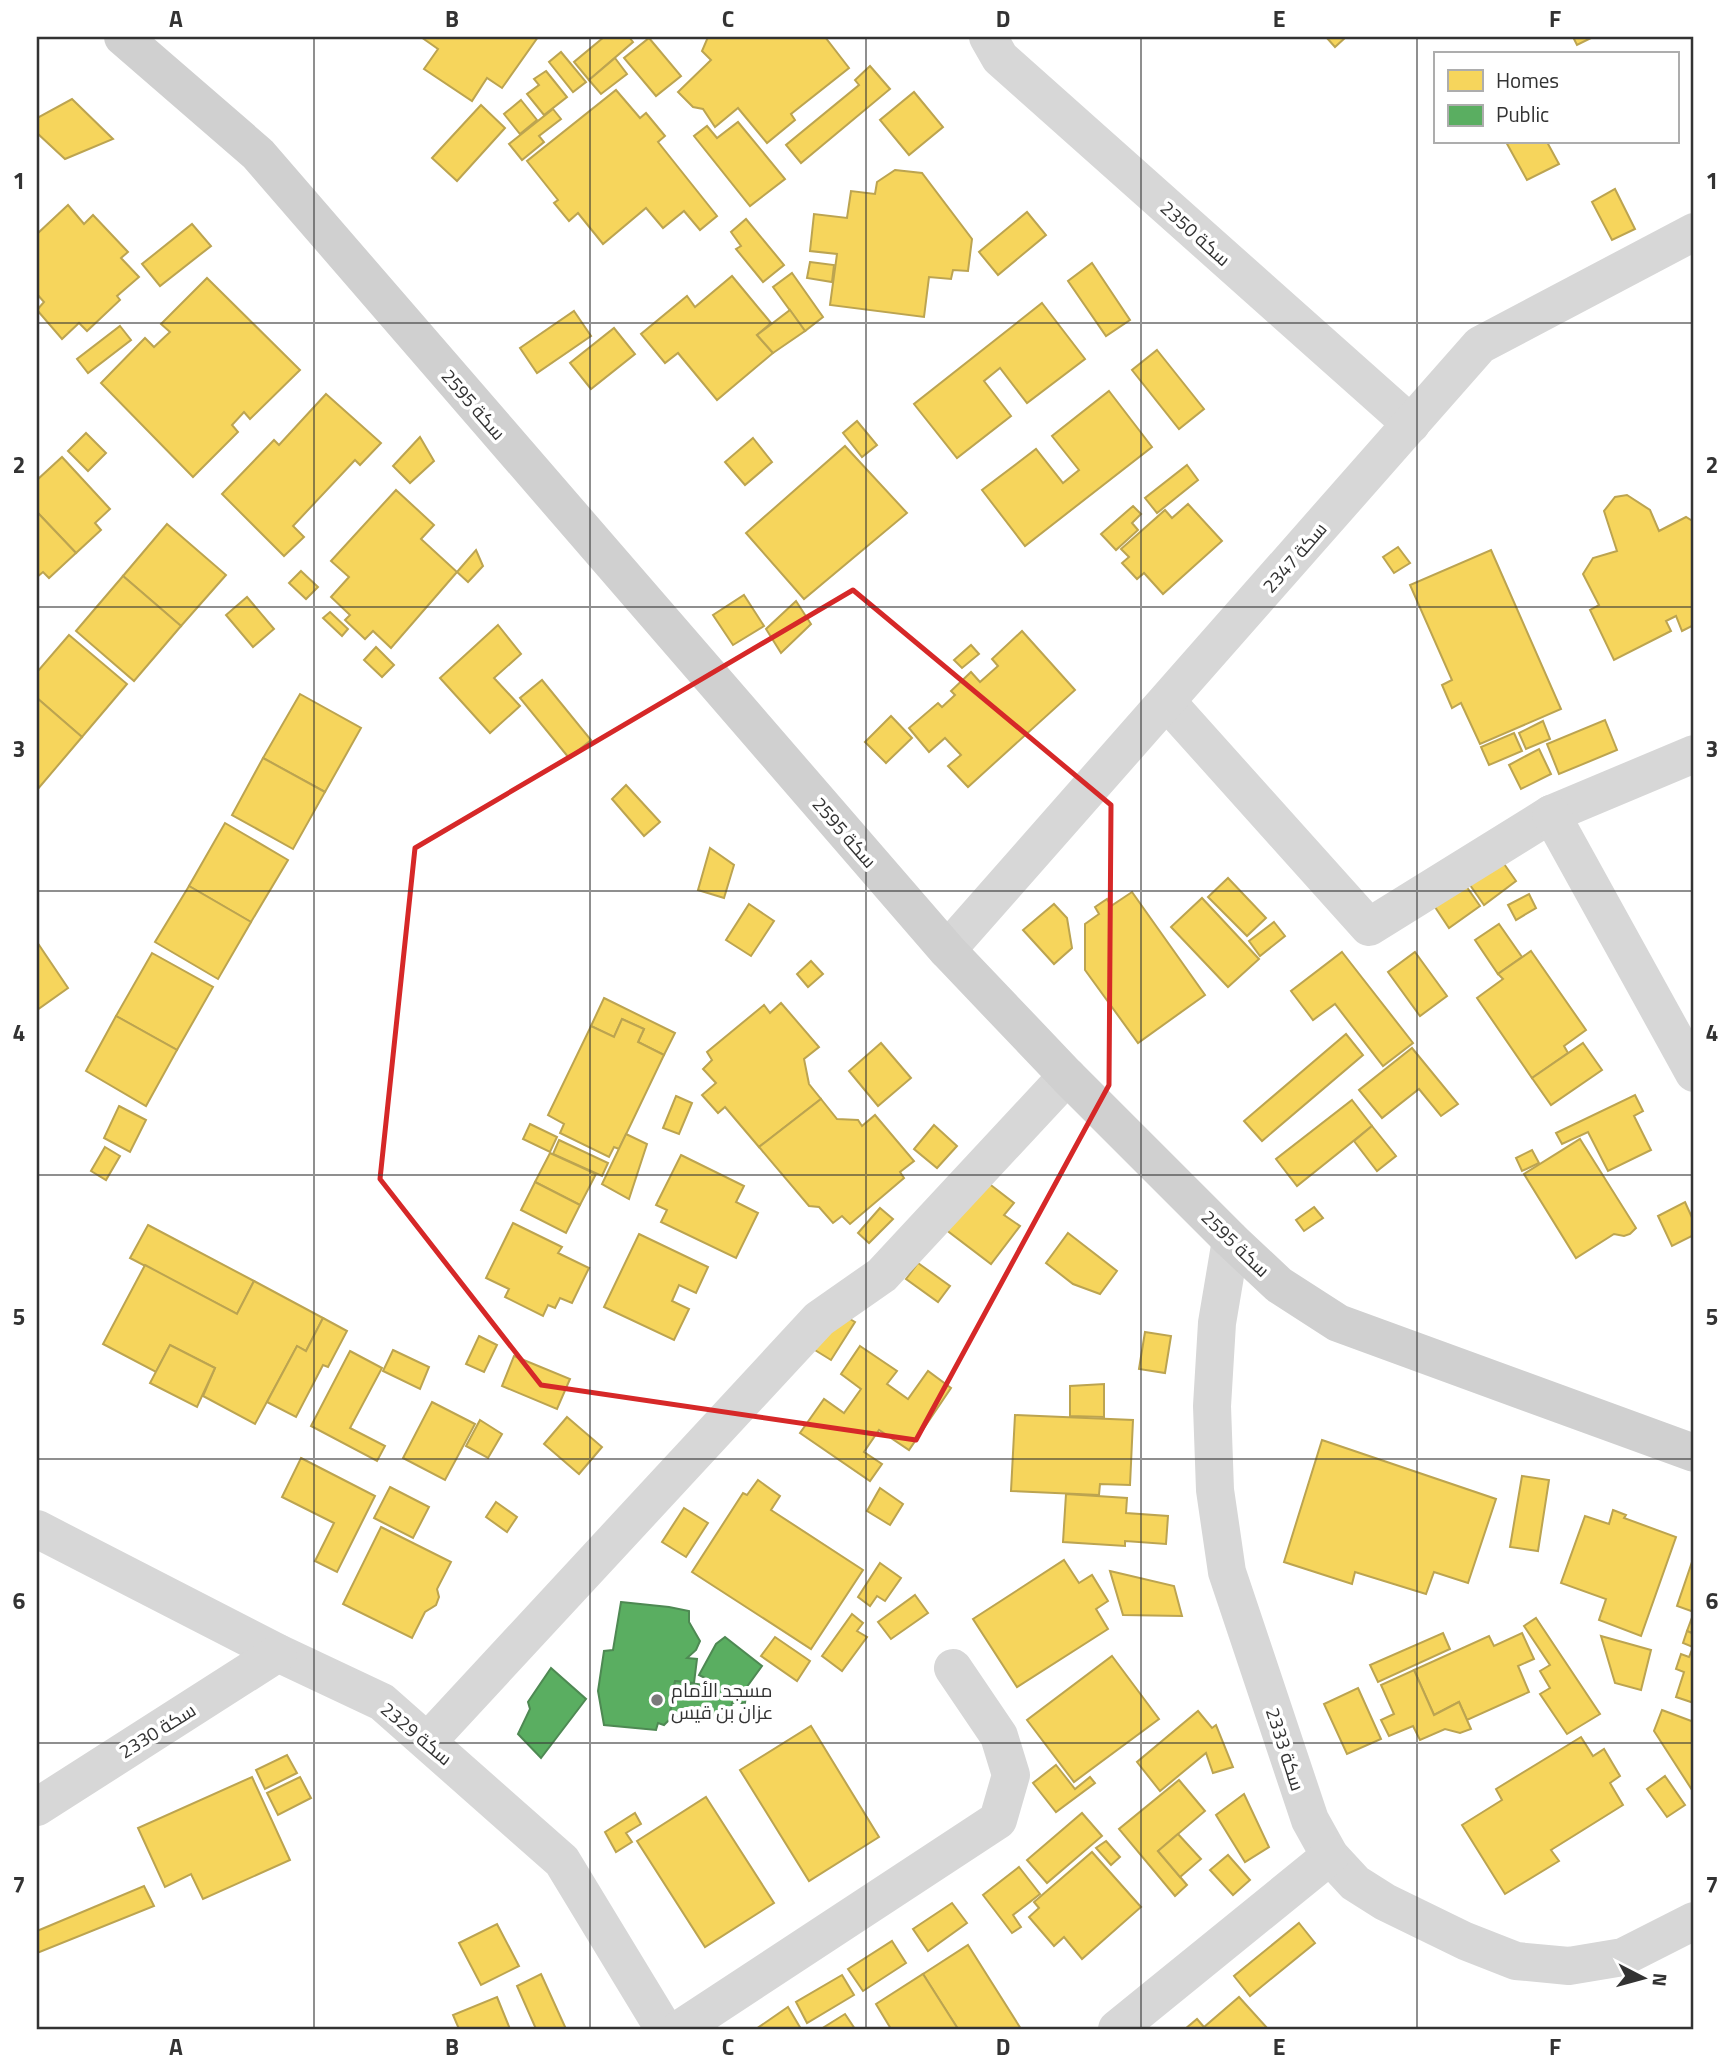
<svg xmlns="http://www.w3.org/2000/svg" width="1731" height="2066" viewBox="0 0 1731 2066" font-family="'Titillium Web',Cairo,sans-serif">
	<rect width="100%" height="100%" fill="#fff"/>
	<!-- homes -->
	<g fill="#f6d55c" stroke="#bca450" stroke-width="2">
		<path d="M421 37H538L502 88 487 78 472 101 424 69 438 49Z"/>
		<path d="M604 37H629L633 42 589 80 574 62Z"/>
		<path d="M708 37H825L849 68 791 114 795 120 767 143 738 108 715 127 703 109 693 107 678 92 711 60 702 51Z"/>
		<path d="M1326 37H1346L1335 47Z"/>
		<path d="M1573 37H1593L1577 45Z"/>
		<path d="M649 38 681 76 656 96 624 58Z"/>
		<path d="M561 52 586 82 573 92 549 62Z"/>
		<path d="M615 58 627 74 601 94 589 80Z"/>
		<path d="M870 66 890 89 801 163 786 145 859 85 855 80Z"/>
		<path d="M546 71 567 97 544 115 527 94 539 85 534 79Z"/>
		<path d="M616 90 640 118 646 113 665 136 658 142 717 216 700 230 684 211 663 228 646 208 603 244 578 213 569 221 554 203 558 200 527 161Z"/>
		<path d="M914 92 943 127 909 155 880 120Z"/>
		<path d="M72 99 113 139 65 159 37 133V118Z"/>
		<path d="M521 100 537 120 520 134 504 114Z"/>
		<path d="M481 105 505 128 457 181 432 158Z"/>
		<path d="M553 109 561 119 539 136 544 142 522 160 509 144Z"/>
		<path d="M738 122 785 179 750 206 694 136 707 126 717 138Z"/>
		<path d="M1506 142H1547L1559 164 1527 180Z"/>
		<path d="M895 170 922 173 972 239 968 271 953 270 951 279 929 277 924 317 830 305 837 254 810 251 814 214 847 218 851 191 875 194 877 182Z"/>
		<path d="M1615 189 1635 229 1612 240 1592 202Z"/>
		<path d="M68 205 84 224 93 215 128 252 121 258 139 277 117 296 120 300 87 331 79 323 62 339 37 310 44 302 37 294V234Z"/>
		<path d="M1027 212 1046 235 998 275 979 252Z"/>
		<path d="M746 219 784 265 763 282 736 249 741 246 731 232Z"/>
		<path d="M192 224 211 246 160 286 142 264Z"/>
		<path d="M810 262 834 265 832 282 807 278Z"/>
		<path d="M1092 263 1130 320 1106 336 1068 281Z"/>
		<path d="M792 273 823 317 805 331 773 287Z"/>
		<path d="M732 276 771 323 757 335 773 353 717 400 678 353 665 363 641 334 687 296 695 307Z"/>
		<path d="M207 278 300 370 250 419 244 412 232 425 238 432 193 477 101 383 145 338 154 347 170 332 161 324Z"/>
		<path d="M1042 303 1085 359 1027 403 1000 368 984 381 1011 416 957 458 914 404Z"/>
		<path d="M790 310 805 331 773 353 757 335Z"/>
		<path d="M574 311 591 336 537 373 520 348Z"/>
		<path d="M120 326 131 340 88 373 77 359Z"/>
		<path d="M614 328 635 354 591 389 570 363Z"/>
		<path d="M1157 350 1204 409 1179 429 1132 370Z"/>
		<path d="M1109 391 1152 447 1025 546 982 490 1036 449 1063 483 1079 470 1052 436Z"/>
		<path d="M326 394 381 443 360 465 355 460 293 526 304 537 284 556 222 494 274 440 279 445Z"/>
		<path d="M857 421 877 445 862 457 843 433Z"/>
		<path d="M86 433 106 453 88 471 68 451Z"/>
		<path d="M420 437 434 461 410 483 393 466Z"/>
		<path d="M753 438 772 462 745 485 725 462Z"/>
		<path d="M845 446 907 513 804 599 746 533Z"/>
		<path d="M62 457 110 509 95 523 101 530 76 553 37 512V480Z"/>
		<path d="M1187 465 1198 480 1157 513 1145 498Z"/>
		<path d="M396 490 434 525 421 539 457 572 391 648 373 631 365 639 345 620 350 615 331 597 349 577 331 561Z"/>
		<path d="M1627 495 1650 510 1659 531 1686 517 1694 522V625L1682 631 1676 616 1666 621 1671 631 1614 660 1590 610 1599 605 1583 574 1593 558 1617 551 1604 511 1615 497Z"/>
		<path d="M1188 504 1222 541 1163 594 1144 573 1137 579 1122 563 1129 557 1121 549 1165 510 1172 518Z"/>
		<path d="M1133 506 1141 514 1132 523 1138 530 1116 550 1101 534Z"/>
		<path d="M37 512 76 553 49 578 43 572 37 577Z"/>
		<path d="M167 524 226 575 181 626 123 576Z"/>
		<path d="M1398 547 1410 563 1394 573 1383 557Z"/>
		<path d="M476 550 483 566 468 582 457 572Z"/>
		<path d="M1491 550 1561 709 1480 744 1461 703 1452 708 1442 685 1452 680 1410 585Z"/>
		<path d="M301 571 318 587 306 599 289 583Z"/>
		<path d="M123 576 181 626 134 681 76 631Z"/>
		<path d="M744 595 764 626 733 645 713 615Z"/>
		<path d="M247 597 274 629 253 647 226 615Z"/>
		<path d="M796 601 811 624 781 653 766 629Z"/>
		<path d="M330 612 348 629 342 636 323 618Z"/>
		<path d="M498 625 521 654 494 678 520 706 490 733 440 678Z"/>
		<path d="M1022 631 1075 690 968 787 948 766 961 755 945 738 929 752 909 728 938 703 942 707 955 695 951 691 971 672 980 682 998 666 992 659Z"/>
		<path d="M69 635 127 684 82 737 37 698V672Z"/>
		<path d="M971 645 979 654 962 668 954 660Z"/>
		<path d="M376 647 394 665 382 677 364 660Z"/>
		<path d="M542 680 591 740 569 758 520 698Z"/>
		<path d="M300 694 361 728 325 792 263 758Z"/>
		<path d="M37 698 82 737 37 790Z"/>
		<path d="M891 716 912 738 886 763 865 742Z"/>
		<path d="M1605 720 1617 750 1559 774 1547 744Z"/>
		<path d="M1543 721 1550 739 1526 749 1519 733Z"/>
		<path d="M1514 733 1522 751 1489 765 1481 747Z"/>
		<path d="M1539 749 1551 774 1521 789 1509 765Z"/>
		<path d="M263 758 325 792 293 849 232 815Z"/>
		<path d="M626 785 660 822 644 836 612 799Z"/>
		<path d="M225 823 288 860 251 922 189 886Z"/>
		<path d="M710 848 734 865 724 898 698 890Z"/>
		<path d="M1502 861 1516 881 1484 905 1470 885Z"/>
		<path d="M1228 878 1266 918 1247 936 1208 897Z"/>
		<path d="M1464 883 1480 906 1449 928 1433 904Z"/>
		<path d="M189 886 251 922 218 979 155 942Z"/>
		<path d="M1132 892 1205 995 1138 1043 1085 970V924L1099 914 1095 907 1107 899 1111 906Z"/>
		<path d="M1529 894 1536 908 1516 920 1508 905Z"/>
		<path d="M1202 898 1259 959 1228 987 1171 927Z"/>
		<path d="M749 904 774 921 751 956 726 940Z"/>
		<path d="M1054 904 1067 918 1072 948 1054 964 1023 930Z"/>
		<path d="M1274 922 1285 936 1260 956 1249 941Z"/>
		<path d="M1499 924 1522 957 1498 974 1475 940Z"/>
		<path d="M37 942 68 988 37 1010Z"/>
		<path d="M1531 951 1586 1030 1564 1046 1568 1053 1532 1078 1477 998 1503 979 1498 974Z"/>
		<path d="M1342 952 1413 1043 1383 1066 1335 1004 1313 1020 1291 991Z"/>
		<path d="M1415 952 1447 996 1420 1016 1388 972Z"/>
		<path d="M152 953 213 987 177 1050 116 1016Z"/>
		<path d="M811 961 823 974 808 987 797 974Z"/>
		<path d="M604 998 675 1033 664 1055 638 1042 644 1029 622 1019 614 1037 591 1026Z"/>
		<path d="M781 1003 819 1047 804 1059 809 1084 821 1099 759 1147 725 1107 718 1113 702 1095 716 1083 703 1069 712 1060 707 1052 764 1005 770 1013Z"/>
		<path d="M116 1016 177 1050 146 1106 86 1071Z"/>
		<path d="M622 1019 644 1029 638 1042 664 1055 619 1149 614 1147 609 1157 560 1133 564 1124 548 1115 591 1026 614 1037Z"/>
		<path d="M1346 1034 1363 1055 1262 1141 1244 1121Z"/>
		<path d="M881 1043 911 1078 878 1106 849 1071Z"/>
		<path d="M1583 1043 1602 1070 1551 1105 1532 1078Z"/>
		<path d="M1412 1048 1458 1104 1441 1116 1419 1089 1382 1118 1359 1090Z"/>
		<path d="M1635 1095 1643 1111 1634 1116 1651 1150 1608 1171 1588 1132 1562 1144 1556 1133Z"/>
		<path d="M676 1096 692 1103 679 1134 663 1128Z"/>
		<path d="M821 1099 837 1119 858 1120 862 1126 875 1115 914 1161 900 1172 904 1178 850 1224 842 1216 833 1223 819 1207 809 1206 759 1147Z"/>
		<path d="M1352 1100 1372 1126 1297 1186 1276 1159Z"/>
		<path d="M119 1106 146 1120 130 1152 104 1138Z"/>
		<path d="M530 1124 557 1137 550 1152 523 1139Z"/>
		<path d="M934 1125 957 1146 937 1168 914 1149Z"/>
		<path d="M1372 1126 1396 1156 1377 1171 1354 1141Z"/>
		<path d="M626 1134 647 1144 629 1199 602 1184Z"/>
		<path d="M1580 1139 1636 1228 1630 1234 1624 1236 1614 1234 1576 1258 1524 1174Z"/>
		<path d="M559 1140 608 1163 602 1176 553 1154Z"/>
		<path d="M105 1147 120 1156 106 1180 91 1171Z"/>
		<path d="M1532 1150 1539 1163 1522 1171 1516 1158Z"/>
		<path d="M550 1153 596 1174 580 1205 535 1182Z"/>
		<path d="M681 1155 744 1186 736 1202 758 1213 736 1258 661 1222 667 1210 656 1205Z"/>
		<path d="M983 1179 1014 1203 1004 1215 1020 1226 991 1264 945 1229Z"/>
		<path d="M535 1182 580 1205 566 1233 521 1210Z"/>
		<path d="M1685 1202 1694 1222V1235L1672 1246 1658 1216Z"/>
		<path d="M1314 1207 1323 1218 1304 1231 1296 1220Z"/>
		<path d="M880 1208 893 1219 869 1243 858 1233Z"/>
		<path d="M513 1223 562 1247 558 1253 589 1268 572 1303 560 1298 555 1308 548 1305 543 1316 505 1297 509 1289 486 1278Z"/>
		<path d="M148 1225 254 1281 237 1314 130 1258Z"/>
		<path d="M1068 1233 1117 1271 1100 1294 1073 1284 1046 1263Z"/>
		<path d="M639 1234 708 1267 696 1293 679 1285 672 1301 689 1309 674 1340 604 1307Z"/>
		<path d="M918 1263 950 1286 938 1302 906 1279Z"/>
		<path d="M145 1265 237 1314 254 1281 323 1318 306 1351 297 1346 255 1424 203 1396 215 1368 170 1345 156 1372 103 1344Z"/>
		<path d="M833 1309 855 1322 831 1360 810 1347Z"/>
		<path d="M323 1318 347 1331 328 1367 323 1365 296 1417 267 1402 297 1346 306 1351Z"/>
		<path d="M1145 1332 1171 1336 1165 1373 1139 1369Z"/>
		<path d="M479 1336 497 1345 484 1372 466 1364Z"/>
		<path d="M170 1345 215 1368 197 1407 150 1383Z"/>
		<path d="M860 1346 897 1371 887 1384 908 1399 928 1371 951 1388 909 1450 879 1430 864 1452 882 1464 870 1481 800 1433 824 1399 844 1413 861 1389 841 1374Z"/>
		<path d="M393 1350 429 1367 420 1389 383 1371Z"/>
		<path d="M350 1351 382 1368 350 1428 385 1446 377 1461 311 1426Z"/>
		<path d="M514 1356 570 1379 557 1409 502 1386Z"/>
		<path d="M1104 1384V1417L1070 1416V1386Z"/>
		<path d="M432 1402 475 1424 445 1480 403 1458Z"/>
		<path d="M1015 1415 1133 1420 1130 1485 1100 1484 1099 1495 1011 1491Z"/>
		<path d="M567 1417 602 1447 579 1474 544 1444Z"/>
		<path d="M480 1420 502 1434 488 1458 466 1446Z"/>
		<path d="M1322 1440 1496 1499 1468 1583 1434 1572 1426 1594 1355 1572 1352 1584 1284 1562Z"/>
		<path d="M301 1458 375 1496 337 1572 315 1561 334 1523 282 1497Z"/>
		<path d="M1522 1476 1549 1480 1538 1551 1510 1547Z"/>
		<path d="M758 1480 780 1496 771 1510 863 1570 811 1649 692 1572 743 1493 747 1495Z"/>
		<path d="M390 1487 429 1507 413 1538 374 1518Z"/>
		<path d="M880 1488 903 1504 890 1525 867 1511Z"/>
		<path d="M1066 1494 1127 1498 1126 1513 1168 1516 1166 1544 1125 1541V1546L1063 1542Z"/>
		<path d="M496 1502 517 1517 507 1532 486 1517Z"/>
		<path d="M684 1508 708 1523 686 1557 662 1542Z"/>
		<path d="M1613 1510 1626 1515 1624 1518 1676 1537 1641 1636 1599 1620 1606 1599 1561 1583 1585 1516 1609 1524Z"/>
		<path d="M381 1527 451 1562 437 1589 439 1597 436 1605 425 1612 412 1638 343 1604Z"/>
		<path d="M1694 1556V1612L1677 1606Z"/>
		<path d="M1064 1560 1079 1583 1092 1575 1108 1601 1096 1609 1108 1629 1017 1687 973 1619Z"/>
		<path d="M880 1563 901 1578 885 1601 877 1596 870 1606 858 1597Z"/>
		<path d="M1110 1571 1174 1586 1182 1616 1123 1615Z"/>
		<path d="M915 1595 928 1613 891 1639 878 1622Z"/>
		<path d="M1694 1612V1634L1687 1631Z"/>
		<path d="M852 1614 863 1623 857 1631 867 1637 842 1671 822 1656Z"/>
		<path d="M1536 1618 1600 1714 1567 1734 1540 1694 1550 1688 1540 1671 1550 1665 1524 1626Z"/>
		<path d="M1687 1631 1694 1634V1703L1676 1697 1684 1672 1676 1669 1681 1654 1689 1657 1693 1647 1683 1643Z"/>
		<path d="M1443 1633 1450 1649 1378 1682 1370 1665Z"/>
		<path d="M1522 1633 1534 1659 1518 1666 1529 1692 1467 1720 1459 1702 1434 1715 1414 1670 1489 1636 1494 1646Z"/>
		<path d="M1601 1636 1651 1650 1641 1690 1615 1683Z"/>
		<path d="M775 1637 810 1661 797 1681 761 1656Z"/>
		<path d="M1112 1656 1159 1719 1074 1782 1027 1720Z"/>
		<path d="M1414 1670 1434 1715 1459 1702 1471 1729 1460 1733 1445 1729 1420 1740 1413 1726 1389 1736 1381 1720 1394 1714 1381 1685Z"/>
		<path d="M1358 1688 1381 1739 1347 1754 1324 1704Z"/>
		<path d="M1662 1710 1694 1722V1793L1654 1731Z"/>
		<path d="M1198 1711 1212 1728 1216 1725 1233 1767 1213 1773 1206 1753 1160 1791 1137 1762Z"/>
		<path d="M811 1726 879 1837 809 1881 740 1770Z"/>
		<path d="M1581 1737 1593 1756 1604 1749 1620 1776 1610 1783 1623 1805 1551 1850 1559 1861 1505 1894 1462 1825 1502 1800 1496 1789Z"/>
		<path d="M287 1755 297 1773 265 1789 256 1770Z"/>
		<path d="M1056 1765 1075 1789 1090 1777 1095 1783 1056 1812 1033 1783Z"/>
		<path d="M1665 1776 1685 1805 1667 1817 1647 1789Z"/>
		<path d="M252 1777 290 1860 203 1899 191 1874 165 1887 138 1828Z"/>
		<path d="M300 1777 311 1798 278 1815 267 1793Z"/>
		<path d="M1179 1780 1205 1811 1158 1851 1187 1885 1175 1896 1119 1829Z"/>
		<path d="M1244 1794 1269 1847 1245 1862 1216 1815Z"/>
		<path d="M706 1797 774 1903 705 1947 637 1841Z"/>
		<path d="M635 1813 641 1824 626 1833 632 1842 616 1852 605 1832Z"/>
		<path d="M1082 1813 1102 1836 1047 1883 1027 1860Z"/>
		<path d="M1178 1834 1201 1859 1180 1877 1158 1851Z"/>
		<path d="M1106 1841 1120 1857 1111 1865 1096 1848Z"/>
		<path d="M1092 1852 1141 1907 1082 1959 1064 1937 1054 1946 1029 1917 1039 1908 1034 1902Z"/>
		<path d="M1228 1855 1250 1880 1233 1895 1210 1870Z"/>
		<path d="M1019 1867 1040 1894 1013 1915 1021 1927 1012 1933 983 1895Z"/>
		<path d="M144 1886 154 1906 37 1953V1931Z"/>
		<path d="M952 1903 967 1923 928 1951 913 1929Z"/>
		<path d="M1299 1923 1315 1943 1250 1996 1234 1976Z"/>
		<path d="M497 1924 519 1966 481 1985 459 1943Z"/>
		<path d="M892 1941 906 1963 863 1991 848 1969Z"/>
		<path d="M968 1945 1021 2029H958L923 1974Z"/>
		<path d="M541 1974 566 2029H536L517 1986Z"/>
		<path d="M923 1974 958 2029H891L876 2004Z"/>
		<path d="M842 1975 854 1995 807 2023 796 2002Z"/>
		<path d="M497 1997 510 2029H459L453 2015Z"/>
		<path d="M1239 1997 1268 2029H1185L1197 2019 1204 2027Z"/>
		<path d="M788 2007 801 2029H756Z"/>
		<path d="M845 2014 855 2029H821Z"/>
	</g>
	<!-- public -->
	<g fill="#5aae61" stroke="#4e8953" stroke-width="2">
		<path d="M621 1602 669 1607 689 1611V1622L700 1641 696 1650 687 1658 697 1659 694 1683 675 1681 669 1720 664 1725 658 1723 656 1730 604 1725 598 1691 604 1651 613 1650Z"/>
		<path d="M725 1637 762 1666 741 1695 746 1694 745 1703H732L728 1720 670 1715 675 1681 712 1686 711 1681 699 1675 716 1644Z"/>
		<path d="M551 1668 586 1699 541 1758 518 1734 530 1709 528 1702Z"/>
	</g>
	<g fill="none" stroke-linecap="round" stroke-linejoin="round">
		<!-- street -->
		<g stroke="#d7d7d7" stroke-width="38">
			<path d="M988 37 1000 58 1411 424"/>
			<path d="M1167 702 1369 927 1551 814 1694 754"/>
			<path d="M1551 814 1694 1073"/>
			<path d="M947 950 1480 345 1694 232"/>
			<path d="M1231 1240 1217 1323 1212 1406 1215 1490 1227 1572 1310 1820 1330 1856 1355 1883 1385 1902 1465 1941 1516 1961 1569 1966 1623 1957 1694 1921"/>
			<path d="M37 1529 278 1653 382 1702 562 1861 664 2029"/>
			<path d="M428 1741 819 1319 882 1275 1067 1076"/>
			<path d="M37 1807 278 1653"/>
			<path d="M680 2029 998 1820 1011 1775 999 1736 953 1668"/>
			<path d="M1117 2029 1330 1856"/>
		</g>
		<!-- secondary -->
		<path stroke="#d0d0d0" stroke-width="38" d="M123 37 258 154 947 950 1067 1076 1231 1240 1279 1285 1338 1323 1694 1453"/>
	</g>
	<!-- marked area -->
	<path fill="none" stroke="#d62828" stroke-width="5" stroke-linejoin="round" d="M853 590 1111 805 1109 1085 916 1440 541 1385 380 1179 415 848Z"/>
	<!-- grid -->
	<path fill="none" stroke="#333" stroke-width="2" stroke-opacity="0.55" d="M314 37V2029M590 37V2029M866 37V2029M1141 37V2029M1417 37V2029M37 323H1694M37 607H1694M37 891H1694M37 1175H1694M37 1459H1694M37 1743H1694"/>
	<!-- markers -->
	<circle fill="#7a7a7a" stroke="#fff" stroke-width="2.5" cx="657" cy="1700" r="7"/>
	<g text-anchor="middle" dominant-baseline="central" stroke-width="7" stroke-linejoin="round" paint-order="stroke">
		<!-- street labels -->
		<g font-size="19" fill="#333" stroke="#fff">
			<text transform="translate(1196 233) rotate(42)">سكة 2350</text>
			<text transform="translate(474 404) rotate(49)">سكة 2595</text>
			<text transform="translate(1294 557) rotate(-49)">سكة 2347</text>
			<text transform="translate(845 832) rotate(49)">سكة 2595</text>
			<text transform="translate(1236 1243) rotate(44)">سكة 2595</text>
			<text transform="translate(157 1730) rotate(-32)">سكة 2330</text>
			<text transform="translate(417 1733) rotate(40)">سكة 2329</text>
			<text transform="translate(1286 1749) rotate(72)">سكة 2333</text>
		</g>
		<!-- poi labels -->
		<g font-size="19" fill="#333" stroke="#fff" text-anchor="start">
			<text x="671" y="1689">مسجد الأمام<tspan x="671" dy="22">عزان بن قيس</tspan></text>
		</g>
	</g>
	<!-- border -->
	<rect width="1731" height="2066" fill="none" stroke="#ffffff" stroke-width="77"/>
	<!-- legend -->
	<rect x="1434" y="52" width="245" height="91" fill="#ffffff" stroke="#adadad" stroke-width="2"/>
	<rect x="1448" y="70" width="35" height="21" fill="#f6d55c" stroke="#adadad" stroke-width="2"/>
	<text x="1496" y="88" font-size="21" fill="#333333">Homes</text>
	<rect x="1448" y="105" width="35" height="21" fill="#5aae61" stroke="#adadad" stroke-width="2"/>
	<text x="1496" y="122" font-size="21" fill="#333333">Public</text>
	<!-- north arrow -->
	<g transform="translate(1643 1978) rotate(96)" stroke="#ffffff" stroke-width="5" paint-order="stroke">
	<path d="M0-5L12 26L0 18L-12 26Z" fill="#333333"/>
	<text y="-10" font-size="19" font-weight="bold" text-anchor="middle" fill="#333333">N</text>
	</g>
	<rect x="38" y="38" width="1654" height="1990" fill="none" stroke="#333" stroke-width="2.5"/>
	<g font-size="23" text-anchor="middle" font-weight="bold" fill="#333">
		<text x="176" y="27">A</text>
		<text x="452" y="27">B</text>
		<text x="728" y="27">C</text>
		<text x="1003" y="27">D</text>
		<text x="1279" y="27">E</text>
		<text x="1555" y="27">F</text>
		<text x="19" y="189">1</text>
		<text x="1712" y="189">1</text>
		<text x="19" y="473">2</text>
		<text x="1712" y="473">2</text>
		<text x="19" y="757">3</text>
		<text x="1712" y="757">3</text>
		<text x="19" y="1041">4</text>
		<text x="1712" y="1041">4</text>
		<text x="19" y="1325">5</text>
		<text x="1712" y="1325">5</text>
		<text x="19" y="1609">6</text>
		<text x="1712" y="1609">6</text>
		<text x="19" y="1893">7</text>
		<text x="1712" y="1893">7</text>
		<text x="176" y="2055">A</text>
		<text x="452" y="2055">B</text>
		<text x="728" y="2055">C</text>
		<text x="1003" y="2055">D</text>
		<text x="1279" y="2055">E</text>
		<text x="1555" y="2055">F</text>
	</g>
</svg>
